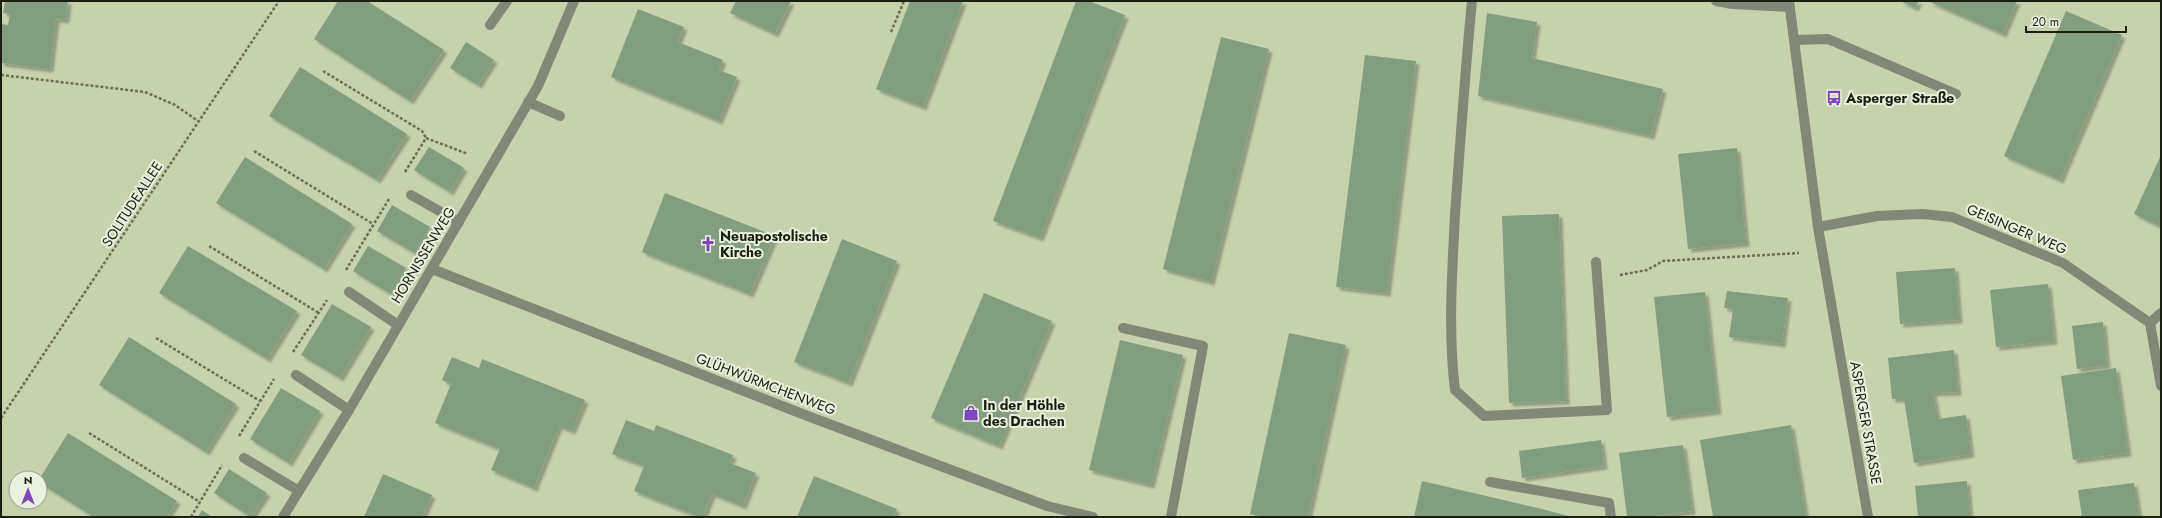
<svg xmlns="http://www.w3.org/2000/svg" width="2162" height="518" viewBox="0 0 2162 518" font-family="Jost,sans-serif">
	<defs>
		<filter id="shadow"><feDropShadow dx="3.5" dy="3.5" stdDeviation="1" flood-color="#0004"/></filter>
	</defs>
	<rect width="100%" height="100%" fill="#c6d2ae"/>
	<!-- building -->
	<g fill="#839d81" filter="url(#shadow)">
		<path d="M5 1H68L66 20 56 19 50 69 1 63V24L8 25 10 14 3 13Z"/>
		<path d="M338 1H367L444 50 410 101 314 39Z"/>
		<path d="M736 1H791L775 34 730 13Z"/>
		<path d="M910 1H963L923 107 876 89Z"/>
		<path d="M1076 1H1089L1125 15 1040 238 993 221Z"/>
		<path d="M1900 1H1919L1915 8Z"/>
		<path d="M1928 1H2017L2003 34Z"/>
		<path d="M638 9 684 27 678 42 723 60 719 70 737 77 719 121 611 77Z"/>
		<path d="M2066 11 2122 35 2060 180 2004 156Z"/>
		<path d="M1487 13 1537 22 1532 58 1663 89 1651 136 1478 96Z"/>
		<path d="M1221 37 1269 49 1211 282 1163 269Z"/>
		<path d="M466 42 494 60 478 85 450 68Z"/>
		<path d="M1365 55 1416 61 1387 293 1336 287Z"/>
		<path d="M300 67 407 134 377 180 269 116Z"/>
		<path d="M429 147 464 168 450 192 414 170Z"/>
		<path d="M1737 148 1746 243 1688 249 1678 154Z"/>
		<path d="M2161 155V227L2134 214Z"/>
		<path d="M245 157 352 224 324 269 216 203Z"/>
		<path d="M665 193 775 236 750 294 642 252Z"/>
		<path d="M392 205 430 227 415 253 377 231Z"/>
		<path d="M1559 214 1566 401 1509 403 1502 216Z"/>
		<path d="M842 239 897 261 849 383 794 362Z"/>
		<path d="M188 246 297 311 267 359 159 293Z"/>
		<path d="M368 246 406 268 391 294 353 271Z"/>
		<path d="M1955 268 1959 320 1900 324 1896 272Z"/>
		<path d="M2048 284 2054 341 1996 347 1990 290Z"/>
		<path d="M1727 291 1788 298 1782 344 1729 337 1733 309 1724 308Z"/>
		<path d="M1705 292 1718 411 1667 417 1654 297Z"/>
		<path d="M984 293 1052 321 999 446 931 418Z"/>
		<path d="M332 304 371 327 340 378 301 355Z"/>
		<path d="M2103 322 2107 365 2077 369 2072 326Z"/>
		<path d="M1289 333 1346 345 1308 517H1265L1250 514Z"/>
		<path d="M129 337 236 404 206 452 99 385Z"/>
		<path d="M1120 340 1183 355 1151 485 1089 470Z"/>
		<path d="M1954 350 1958 392 1933 393 1938 419 1966 415 1971 454 1914 463 1904 399H1892L1888 358Z"/>
		<path d="M452 357 479 368 482 359 585 400 572 431 559 426 534 488 491 470 500 449 435 423 451 384 442 380Z"/>
		<path d="M2116 368 2128 453 2073 460 2061 376Z"/>
		<path d="M281 388 320 411 289 463 250 439Z"/>
		<path d="M626 420 654 431 656 425 733 455 730 463 756 473 743 506 712 494 703 517H700L634 491 644 466 612 454Z"/>
		<path d="M1791 425 1806 517H1713L1700 440Z"/>
		<path d="M68 433 177 501 167 517H94L40 483V478Z"/>
		<path d="M1601 440 1604 466 1522 478 1519 451Z"/>
		<path d="M1683 445 1692 511 1648 517H1627L1619 453Z"/>
		<path d="M229 469 267 493 251 517 214 493Z"/>
		<path d="M383 474 432 495 422 517H364Z"/>
		<path d="M814 476 897 509 893 517H797Z"/>
		<path d="M1422 481 1542 509 1572 517H1414Z"/>
		<path d="M1967 481 1970 517H1918L1915 486Z"/>
		<path d="M2134 483 2139 517H2082L2078 490Z"/>
		<path d="M202 510 212 517H198Z"/>
	</g>
	<g fill="none" stroke-linecap="round" stroke-linejoin="round">
		<!-- path -->
		<g stroke="#697159" stroke-width="2.5" stroke-dasharray="3 2" stroke-linecap="butt">
			<path d="M891 32 904 1"/>
			<path d="M323 71 422 131 426 138"/>
			<path d="M1 75 145 92 175 105 198 121"/>
			<path d="M254 151 373 224"/>
			<path d="M405 172 426 138 468 154"/>
			<path d="M209 246 319 313"/>
			<path d="M346 270 389 199"/>
			<path d="M1620 275 1647 270 1663 261 1799 253"/>
			<path d="M156 338 260 401"/>
			<path d="M293 352 327 300"/>
			<path d="M1 418 279 1"/>
			<path d="M89 433 200 502"/>
			<path d="M239 436 274 379"/>
			<path d="M191 517 222 465"/>
		</g>
		<!-- lane -->
		<g stroke="#828778" stroke-width="10">
			<path d="M1472 1C1465 72 1460 144 1455 215 1452 274 1448 332 1455 390L1484 416 1607 410 1596 262"/>
			<path d="M490 25 507 1"/>
			<path d="M1795 40 1828 39 1956 94"/>
			<path d="M528 102 560 116"/>
			<path d="M411 195 459 222"/>
			<path d="M349 292 398 325"/>
			<path d="M2150 323 2161 313"/>
			<path d="M1123 328 1203 346 1171 517"/>
			<path d="M296 375 349 410"/>
			<path d="M244 458 299 491"/>
			<path d="M1490 482 1609 503 1611 517"/>
		</g>
		<!-- street -->
		<g stroke="#828778" stroke-width="10">
			<path d="M1716 1 1732 4 1790 7"/>
			<path d="M1789 1 1818 227 1868 517"/>
			<path d="M1818 227 1877 216 1922 214 1952 217 2063 263 2150 323 2161 386"/>
			<path d="M432 269 805 415 1047 506 1093 517"/>
			<path d="M283 517 349 410 538 86 574 1"/>
		</g>
	</g>
	<!-- icons -->
	<defs>
		<symbol id="bus-bare" viewBox="-9 -9 18 18"><path d="M-5-6H5V4H4V6H2V4H-2V6H-4V4H-5ZM-3.5-4V0h7V-4ZM-3.5 1.2v1.5H-2V1.2ZM2 1.2v1.5H3.5V1.2Z" fill="#8046bd" stroke="#e9f0de" stroke-width="2.5" paint-order="stroke"/></symbol>
		<symbol id="church-bare" viewBox="-9 -9 18 18"><path d="M-1.2-6h2.4v3.5h3.3v2.4h-3.3V6h-2.4V-.1h-3.3v-2.4h3.3Z" fill="#8046bd" stroke="#e9f0de" stroke-width="2.5" paint-order="stroke"/></symbol>
		<symbol id="shop-bare" viewBox="-9 -9 18 18"><path d="M-5-2.5h2.3a2.7 3.5 0 0 1 5.4 0H5L5.5 6h-11ZM-1.5-2.5h3a1.5 2.3 0 0 0-3 0Z" fill="#8046bd" stroke="#e9f0de" stroke-width="2.5" paint-order="stroke"/></symbol>
	</defs>
	<g fill-rule="evenodd">
		<use href="#bus-bare" x="1823" y="87" width="22" height="22"/>
		<use href="#church-bare" x="697" y="233" width="22" height="22"/>
		<use href="#shop-bare" x="960" y="402" width="22" height="22"/>
	</g>
	<g text-anchor="middle" dominant-baseline="central" stroke-width="4" stroke-linejoin="round" paint-order="stroke">
		<!-- poi labels -->
		<g font-size="14" font-weight="bold" fill="#1a1f11" stroke="#e9f0de" text-anchor="start">
			<text x="1846" y="98">Asperger Straße</text>
			<text x="720" y="236">Neuapostolische<tspan x="720" dy="16">Kirche</tspan></text>
			<text x="983" y="405">In der Höhle<tspan x="983" dy="16">des Drachen</tspan></text>
		</g>
		<!-- street labels -->
		<g font-size="14" fill="#1a1f11" stroke="#e9f0de">
			<text transform="translate(132 204) rotate(-57)">SOLITUDEALLEE</text>
			<text transform="translate(2017 229) rotate(23)">GEISINGER WEG</text>
			<text transform="translate(423 255) rotate(-59)">HORNISSENWEG</text>
			<text transform="translate(766 384) rotate(21)">GLÜHWÜRMCHENWEG</text>
			<text transform="translate(1866 423) rotate(80)">ASPERGER STRASSE</text>
		</g>
	</g>
	<!-- border -->
	<rect width="2162" height="518" fill="none" stroke="#1a1f11" stroke-width="4"/>
	<!-- north arrow -->
	<g transform="translate(28 490)"><circle r="19" fill="#e9f0de" stroke="#969c8c"/>
	<path d="M0-3L7 15L0 10L-7 15Z" fill="#8046bd"/>
	<text y="-6" font-size="11" font-weight="bold" text-anchor="middle" fill="#1a1f11">N</text>
	</g>
	<!-- scale -->
	<path d="M2026 26v6h100v-6" fill="none" stroke="#1a1f11" stroke-width="2"/>
	<text x="2032" y="26" font-size="12" fill="#1a1f11" stroke="#e9f0de" stroke-width="3" paint-order="stroke">20 m</text>
</svg>
